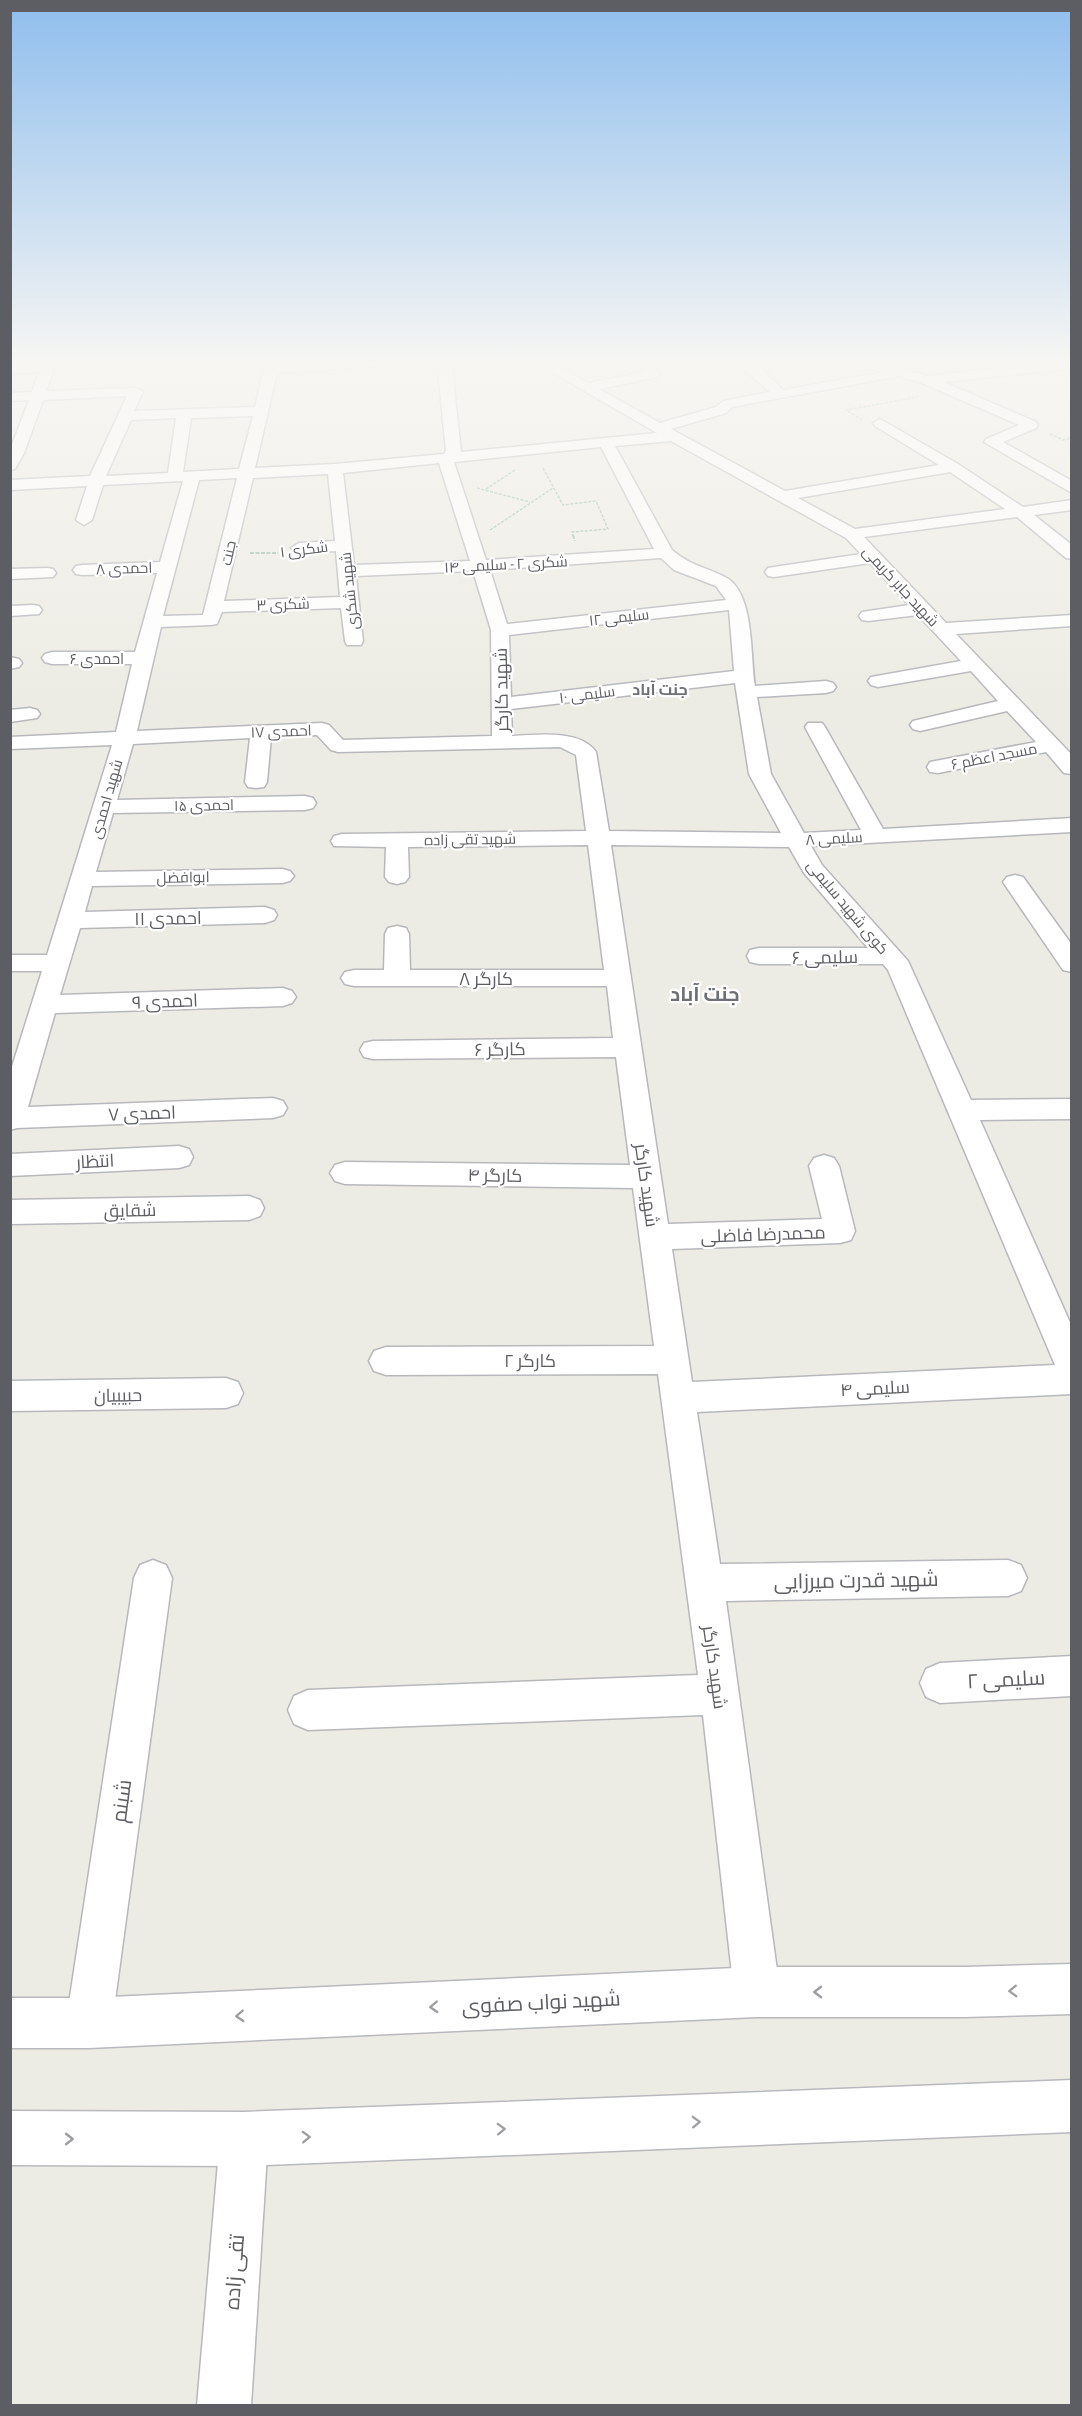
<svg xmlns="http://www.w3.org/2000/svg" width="1082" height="2416" viewBox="0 0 1082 2416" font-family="'PT Sans Narrow',Cairo,sans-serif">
	<rect width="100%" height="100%" fill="#edece4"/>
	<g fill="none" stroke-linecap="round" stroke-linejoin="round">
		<defs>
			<g id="minor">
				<path d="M43 360H57L46 391 136 388 143 392 134 411 255 407 266 360H280L279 365 349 360H417L410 364 277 373 255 468 335 464 444 454 446 451 437 360H451L461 452 657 433 531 360H547L588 383 645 372 636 360H650L660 374 658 377 599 389 660 423 716 407 723 401 770 392 748 373 739 360H753L783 390 884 372 852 363 850 360H871L927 376 1072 360V368L944 382 1036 422 1038 425 1036 428 1003 442 1072 481V493L984 442 986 439 1019 425 922 383 899 376 732 407 726 413 671 429 785 491 939 465 875 426 873 423 880 419 958 464 1023 507 1072 500V510L1034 515 1072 545V559L1066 558 1017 517 864 537 946 623 1072 615V626L956 634 1072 755V774L1064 773 1046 752 938 773 930 772 927 767 930 762 1036 742 1007 711 920 731 913 729 910 725 913 721 998 701 971 671 878 687 871 685 868 681 871 677 961 661 918 615 868 621 862 620 859 616 862 612 909 605 870 563 774 577 768 576 765 572 768 568 774 567 861 554 846 538 671 441 615 446 672 550C692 567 704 566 725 577 755 592 750 656 755 686L826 681 833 683 836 687 833 691 826 693 757 697 771 774 804 833 861 830 805 727 808 723H822L825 727 883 829 1072 818V832L811 846 822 865 908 961 971 1100 1072 1099V1119L980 1120 1072 1327V1394L697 1412 720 1564 1008 1560 1021 1565 1027 1578 1021 1591 1008 1596 726 1601 780 1992 773 2008 757 2015 741 2008 734 1992 703 1715 308 1730 294 1724 288 1710 294 1696 308 1690 698 1675 658 1374 386 1375 374 1371 369 1361 374 1351 386 1347 654 1346 633 1188 345 1184 335 1181 330 1173 335 1165 345 1162 630 1165 616 1057 373 1059 364 1057 360 1050 364 1043 373 1041 613 1038 607 986H354L345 984 341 978 345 972 354 970H384L385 934 388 928 397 926 406 928 409 934 410 970H604L588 845 408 847 409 877 405 882 397 884 389 882 385 877 386 847 334 846 331 841 334 836 342 834 586 831 576 755 560 747 338 752 331 750 317 735 271 737 267 782 264 787 256 788 248 787 245 782 250 738 133 744 117 800 305 796 313 798 316 803 313 808 305 810 113 813 96 872 282 869 290 871 294 876 290 881 282 883 92 886 85 912 265 907 274 910 277 915 274 920 265 923 80 928 60 995 283 988 292 991 296 997 292 1003 283 1006 55 1013 28 1107 273 1098 283 1101 287 1108 283 1115 273 1118 17 1128 10 1130V1073L42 971H10V955H47L112 745 10 749V737L116 732 132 664H52L45 662 42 658 45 654 52 652H135L157 573 82 575 76 574 73 570 76 566 82 565 160 562 183 481 103 485 92 520 84 525 76 520 87 486 10 490V480L90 476 127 396 43 400 24 453 15 469 10 470V450L29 400 10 401V393L32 392 39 372 10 374V366L42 364ZM253 416 239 469 183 472 191 418ZM176 418 168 473 106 476 131 420ZM601 447 654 549 486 560 454 462ZM439 463 470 561 354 565 343 473ZM950 472 1005 509 855 529 798 498ZM328 474 335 541 299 543 291 548 299 553 336 551 340 597 224 601 253 478ZM237 478 203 615 163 616 199 480ZM661 558 674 570 716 586 726 600 507 624 490 570ZM473 571 491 630 492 736 343 740 329 725 322 723 137 731 161 627 211 625 217 624 222 612 341 608 345 641 347 645H361L363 641 356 576ZM729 610 734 671 511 697 509 635ZM735 683 749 774 781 833 609 831 596 752C580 729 537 735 512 736L511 709ZM611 845 789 847 804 873 868 948H759L750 950 747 956 750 962 759 964H883L888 970 1055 1365 692 1382 672 1249 840 1243 851 1240 855 1231 839 1166 834 1158 824 1155 814 1158 809 1166 822 1219 668 1224Z"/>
				<path d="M47 568 53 569 56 573 53 577 10 579V569Z"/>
				<path d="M33 605 39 606 42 610 39 614 10 616V606Z"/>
				<path d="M10 657 19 659 22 663 19 667 10 669Z"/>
				<path d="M30 708 37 710 40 714 37 718 10 722V710Z"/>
				<path d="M1015 875 1023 877 1072 945V972L1063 970 1003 882 1007 877Z"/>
				<path d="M179 1146 189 1149 193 1157 189 1165 179 1168 10 1176V1154Z"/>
				<path d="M249 1196 260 1200 264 1208 260 1216 249 1220 10 1224V1200Z"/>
				<path d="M226 1378 238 1382 243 1393 238 1404 226 1408 10 1411V1381Z"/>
				<path d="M153 1560 166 1565 172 1578 112 2023 105 2039 89 2046 73 2039 66 2023 134 1578 140 1565Z"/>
				<path d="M1072 1656V1696L940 1703 926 1697 920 1683 926 1669 940 1663Z"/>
				<path d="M244 2115 261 2122 268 2139 251 2406H197L220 2139 227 2122Z"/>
			</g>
			<g id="secondary">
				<path d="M1072 1964V2014L964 2017H757L89 2048H10V1998H89L757 1967H964Z"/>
				<path d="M1072 2080V2132L244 2166 10 2165V2111L244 2112Z"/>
			</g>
		</defs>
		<!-- minor casing -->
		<use href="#minor" stroke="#b6b8bc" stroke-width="3"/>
		<!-- secondary casing -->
		<use href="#secondary" stroke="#b7b9be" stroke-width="3"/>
		<!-- path-far1 -->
		<g stroke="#9bc0aa" stroke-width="1.5" stroke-dasharray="3 1.5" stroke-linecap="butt">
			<path d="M862 420 846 410 918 397"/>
			<path d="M1050 434 1063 440 1072 438"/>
			<path d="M543 468 563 505 596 501 608 529 572 532 573 536"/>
			<path d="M477 488 530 502"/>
			<path d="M486 489 515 470"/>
			<path d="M490 530 553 488"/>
		</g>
		<!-- path -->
		<g stroke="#9bc0aa" stroke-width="2" stroke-dasharray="4 1.5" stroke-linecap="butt">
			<path d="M573 535 575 541"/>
			<path d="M250 553H278"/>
		</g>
		<!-- minor -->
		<use href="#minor" fill="#fff" fill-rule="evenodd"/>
		<!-- secondary -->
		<use href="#secondary" fill="#fff" fill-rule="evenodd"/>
	</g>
	<!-- one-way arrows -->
	<defs><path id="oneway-chevron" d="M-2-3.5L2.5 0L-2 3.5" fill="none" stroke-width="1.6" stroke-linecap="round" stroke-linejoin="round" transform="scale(1.5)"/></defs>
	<g stroke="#9d9ea1">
		<use href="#oneway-chevron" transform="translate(1013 1991) rotate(178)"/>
		<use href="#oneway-chevron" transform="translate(818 1992) rotate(180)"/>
		<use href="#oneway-chevron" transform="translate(434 2007) rotate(177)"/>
		<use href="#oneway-chevron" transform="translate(240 2016) rotate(177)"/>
		<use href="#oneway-chevron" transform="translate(696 2122) rotate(-2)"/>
		<use href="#oneway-chevron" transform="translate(501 2129) rotate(-2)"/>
		<use href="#oneway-chevron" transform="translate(306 2137) rotate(-2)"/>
		<use href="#oneway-chevron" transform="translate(69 2139)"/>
	</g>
	<!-- sky -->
	<linearGradient id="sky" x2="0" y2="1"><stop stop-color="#8fbeee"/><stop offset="0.52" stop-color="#f7f6f3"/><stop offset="1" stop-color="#f7f6f3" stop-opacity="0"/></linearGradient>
	<rect width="1082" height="698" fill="url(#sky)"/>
	<g text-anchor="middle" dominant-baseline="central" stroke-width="4.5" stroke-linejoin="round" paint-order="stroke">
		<!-- far-street labels -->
		<g font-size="15" fill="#5c5e63" stroke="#fff">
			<text transform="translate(304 549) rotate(-7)">شکری ۱</text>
			<text transform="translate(228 553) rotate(-78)">جنت</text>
			<text transform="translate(506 564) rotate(-3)">شکری ۲ - سلیمی ۱۴</text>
			<text transform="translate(124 568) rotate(-2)">احمدی ۸</text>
			<text transform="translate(901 586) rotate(47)">شهید جابر کریمی</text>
			<text transform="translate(349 591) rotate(-96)">شهید شکری</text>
			<text transform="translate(283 604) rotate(-2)">شکری ۳</text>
			<text transform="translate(619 617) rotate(-6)">سلیمی ۱۲</text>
			<text x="97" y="658">احمدی ۶</text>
			<text transform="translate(587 694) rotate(-7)">سلیمی ۱۰</text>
			<text transform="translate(281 731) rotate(-2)">احمدی ۱۷</text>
			<text transform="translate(994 756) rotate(-11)">مسجد اعظم ۶</text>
			<text transform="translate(106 799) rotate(-74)">شهید احمدی</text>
			<text transform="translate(204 805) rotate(-1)">احمدی ۱۵</text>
			<text transform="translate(834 838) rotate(-3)">سلیمی ۸</text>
			<text transform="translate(470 839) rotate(-1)">شهید تقی زاده</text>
			<text transform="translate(183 877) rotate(-1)">ابوافضل</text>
			<text transform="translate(848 907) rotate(50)">کوی شهید سلیمی</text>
		</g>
		<!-- far-neighbourhood labels -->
		<g font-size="16" font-weight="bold" fill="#6d7075" stroke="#fff">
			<text x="660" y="689">جنت آباد</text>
		</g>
		<!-- street labels -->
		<g font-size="18" fill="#5c5e63" stroke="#fff">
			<text transform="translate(501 690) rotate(-91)">شهید کارگر</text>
			<text transform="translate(168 918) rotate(-1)">احمدی ۱۱</text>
			<text transform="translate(825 957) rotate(-1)">سلیمی ۶</text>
			<text x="486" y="978">کارگر ۸</text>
			<text transform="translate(165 1001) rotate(-2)">احمدی ۹</text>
			<text transform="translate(500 1049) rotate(-1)">کارگر ۶</text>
			<text transform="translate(142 1113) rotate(-2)">احمدی ۷</text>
			<text transform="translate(95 1161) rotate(-3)">انتظار</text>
			<text transform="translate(495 1175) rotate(1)">کارگر ۴</text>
			<text transform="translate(647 1185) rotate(82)">شهید کارگر</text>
			<text transform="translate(130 1210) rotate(-1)">شقایق</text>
			<text transform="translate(763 1234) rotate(-2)">محمدرضا فاضلی</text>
			<text x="530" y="1360">کارگر ۲</text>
			<text transform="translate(875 1388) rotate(-3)">سلیمی ۴</text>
			<text transform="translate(118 1395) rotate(-1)">حبیبیان</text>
			<text transform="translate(715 1667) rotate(82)">شهید کارگر</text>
		</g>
		<!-- neighbourhood labels -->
		<g font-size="20" font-weight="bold" fill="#6d7075" stroke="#fff">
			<text x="705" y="994">جنت آباد</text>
		</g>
		<!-- near-street labels -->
		<g font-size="21" fill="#5c5e63" stroke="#fff">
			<text transform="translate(856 1580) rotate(-1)">شهید قدرت میرزایی</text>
			<text transform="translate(1006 1679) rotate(-3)">سلیمی ۲</text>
			<text transform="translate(121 1801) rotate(-82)">شبنم</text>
			<text transform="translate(541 2002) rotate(-3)">شهید نواب صفوی</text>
			<text transform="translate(234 2272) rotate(-86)">تقی زاده</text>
		</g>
	</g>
	<!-- border -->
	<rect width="1082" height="2416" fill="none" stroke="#5c5e63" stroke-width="24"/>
</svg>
